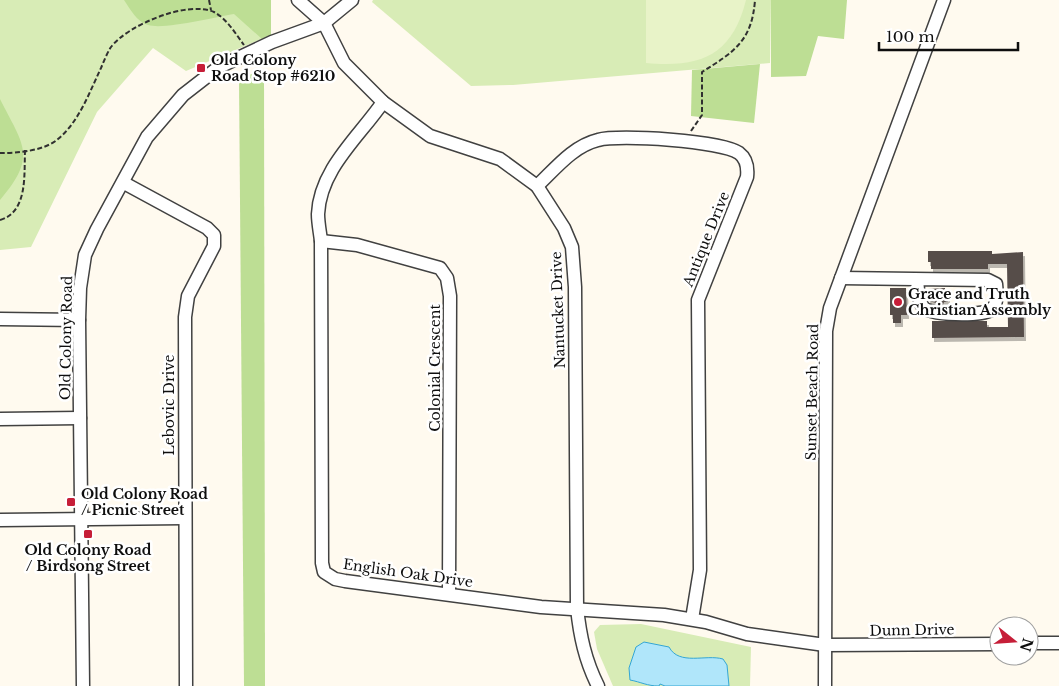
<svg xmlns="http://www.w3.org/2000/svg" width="1059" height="686" viewBox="0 0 1059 686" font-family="'Libre Baskerville',serif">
	<defs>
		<filter id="shadow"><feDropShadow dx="2" dy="4" stdDeviation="0" flood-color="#0004"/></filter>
	</defs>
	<rect width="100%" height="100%" fill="#fffaef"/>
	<!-- green -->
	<g fill="#d8ecb6">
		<path d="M0 0H271V35L186 71 153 48 97 112 31 247 0 250Z"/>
		<path d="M373 0H771L770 63 513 85 471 86 372 2Z"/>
		<path d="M641 624 751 647 750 686H613L597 649 594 632 600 625Z"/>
	</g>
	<!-- forest -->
	<g fill="#bdde94">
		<path d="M124 0H271V35L262 39 234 14C215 17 164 30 148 25 137 22 130 9 124 0Z"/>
		<path d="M771 0H847L844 39 818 36 806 76 771 77Z"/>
		<path d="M760 64 754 123 691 116 692 70Z"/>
		<path d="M264 69 265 686H244L239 79Z"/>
		<path d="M0 99C23 145 38 156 0 200Z"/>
	</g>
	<!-- pitch -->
	<path fill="#e8f3c8" d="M646 0H746C732 56 700 68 646 63Z"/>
	<!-- water -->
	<path fill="#b0e6fa" stroke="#33a6d5" d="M644 642 669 647C679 666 706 654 723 659L727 665 729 686H665L660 684 659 686C647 686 641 682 630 680L629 668 636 647Z"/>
	<!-- building -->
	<g fill="#574d4a" filter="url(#shadow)">
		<path d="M928 251H992V254L1023 252 1024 337 932 338V321H987V327H1008L1007 264H988V269H931V262H928Z"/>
		<path d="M890 288H906L907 315H901V323H893V315H890Z"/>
		<path d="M945 288V292H948V302H944L943 305 929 301 926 292 928 289Z"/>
	</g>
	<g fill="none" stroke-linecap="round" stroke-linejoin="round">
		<defs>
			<g id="minor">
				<path d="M298 0 324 23 344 63 383 102 430 136 500 159 537 186 564 228 572 247 575 287 577 608C580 636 585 660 598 686"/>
				<path d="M383 102C359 137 320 169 318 214 318 223 320 232 321 241L322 563 324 572 335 579 345 581 541 607 664 615 706 622 747 634 825 645 999 644"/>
				<path d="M124 183 207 228 214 235V246L188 296 185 317 186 686"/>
				<path d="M537 186C555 169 573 146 598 140 619 134 722 141 739 153 747 159 748 168 747 177L698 300 700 570 692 619"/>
				<path d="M321 241 357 245 440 268 447 278 450 296 449 593"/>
				<path d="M841 278 988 280 996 284C997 292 998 305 991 310 981 316 930 316 923 307 918 300 918 289 917 280"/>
				<path d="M0 319 79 320"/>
				<path d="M0 419 80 418"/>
				<path d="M0 520 184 518"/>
				<path d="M1029 643H1059"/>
				<path d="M83 686 79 320 80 288 85 255 97 229 147 137 183 95 219 67 272 42 324 23 352 0"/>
				<path d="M825 686 826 331 830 308 944 0"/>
			</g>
		</defs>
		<!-- minor casing -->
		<use href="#minor" stroke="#414141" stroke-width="15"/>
		<!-- path -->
		<g stroke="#303030" stroke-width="2" stroke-dasharray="5 2.5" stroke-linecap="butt">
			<path d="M209 0 211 10"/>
			<path d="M691 131 702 115V72C734 52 752 41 755 0"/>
			<path d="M0 153C18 153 44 151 58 139 79 122 90 91 101 68 104 61 107 53 111 47 128 25 187 0 214 12 227 19 235 33 244 45"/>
			<path d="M0 220C28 212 24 175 25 150"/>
		</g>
		<!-- minor -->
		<use href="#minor" stroke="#fff" stroke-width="12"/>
	</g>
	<!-- markers -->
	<g fill="#c61e38" stroke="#fff" stroke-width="2">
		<rect x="196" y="63" width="10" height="10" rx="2.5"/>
		<circle cx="898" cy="302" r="5"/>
		<rect x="66" y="497" width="10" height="10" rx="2.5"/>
		<rect x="83" y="529" width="10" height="10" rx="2.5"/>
	</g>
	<g text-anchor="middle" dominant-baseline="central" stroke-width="5" stroke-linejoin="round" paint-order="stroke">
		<!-- poi labels -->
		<g font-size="14" font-weight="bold" fill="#0e0e0e" stroke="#fff" text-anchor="start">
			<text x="211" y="60">Old Colony<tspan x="211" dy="16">Road Stop #6210</tspan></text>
			<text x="908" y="294">Grace and Truth<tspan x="908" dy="16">Christian Assembly</tspan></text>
			<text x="81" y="494">Old Colony Road<tspan x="81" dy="16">/ Picnic Street</tspan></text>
			<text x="88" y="550" text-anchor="middle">Old Colony Road<tspan x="88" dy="16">/ Birdsong Street</tspan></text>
		</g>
		<!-- street labels -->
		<g font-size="14" fill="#0e0e0e" stroke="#fff">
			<text transform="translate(706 239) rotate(-68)">Antique Drive</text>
			<text transform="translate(558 310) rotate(-92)">Nantucket Drive</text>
			<text transform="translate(66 338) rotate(-89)">Old Colony Road</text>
			<text transform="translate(435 368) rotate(-90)">Colonial Crescent</text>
			<text transform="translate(812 392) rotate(-89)">Sunset Beach Road</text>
			<text transform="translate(169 405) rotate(-90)">Lebovic Drive</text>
			<text transform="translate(408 573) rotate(8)">English Oak Drive</text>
			<text transform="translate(912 630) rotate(-1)">Dunn Drive</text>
		</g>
	</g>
	<!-- north arrow -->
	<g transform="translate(1014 641) rotate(107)"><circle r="24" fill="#ffffff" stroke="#9f9f9f"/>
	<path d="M0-4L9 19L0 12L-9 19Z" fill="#c61e38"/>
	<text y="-8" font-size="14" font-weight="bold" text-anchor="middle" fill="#0e0e0e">N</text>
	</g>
	<!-- scale -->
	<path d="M879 42v8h139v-8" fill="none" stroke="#0e0e0e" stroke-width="2.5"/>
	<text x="886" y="42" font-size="15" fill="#0e0e0e" stroke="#ffffff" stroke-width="4" paint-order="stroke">100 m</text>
</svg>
